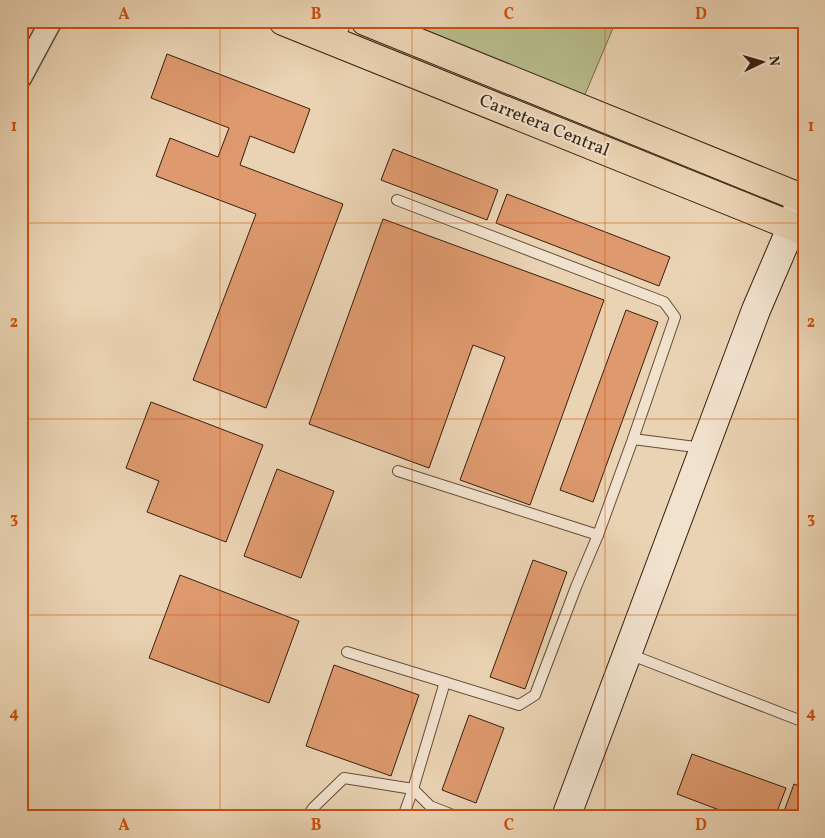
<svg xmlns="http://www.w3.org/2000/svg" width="825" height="838" viewBox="0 0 825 838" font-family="Vollkorn,serif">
	<rect width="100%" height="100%" fill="#ead3b3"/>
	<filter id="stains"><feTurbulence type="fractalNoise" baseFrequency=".004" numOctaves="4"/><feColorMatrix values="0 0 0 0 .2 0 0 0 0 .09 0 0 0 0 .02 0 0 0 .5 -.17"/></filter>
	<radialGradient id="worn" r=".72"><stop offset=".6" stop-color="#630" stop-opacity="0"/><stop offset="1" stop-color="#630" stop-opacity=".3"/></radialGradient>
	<!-- green -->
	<path fill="#b8bc8b" stroke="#786e4e" d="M388 21H616L584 97Z"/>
	<!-- building -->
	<g fill="#de996e" stroke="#371f11">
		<path d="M167 54 310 109 294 153 250 136 240 165 343 204 266 408 193 380 256 214 156 176 170 138 218 157 229 128 151 98Z"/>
		<path d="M393 149 498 190 487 220 381 180Z"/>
		<path d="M507 194 670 257 659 286 496 223Z"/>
		<path d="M383 219 604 300 530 505 460 480 505 357 473 345 429 468 309 424Z"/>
		<path d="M626 310 658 322 593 502 560 490Z"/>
		<path d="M151 402 263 445 226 542 147 512 159 481 126 468Z"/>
		<path d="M277 469 334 491 301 578 244 556Z"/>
		<path d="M533 560 567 572 525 689 490 677Z"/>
		<path d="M180 575 299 621 269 703 149 658Z"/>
		<path d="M334 665 419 695 391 776 306 746Z"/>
		<path d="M469 715 504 728 476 803 442 790Z"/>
		<path d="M692 754 786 788 775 817H738L677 794Z"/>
		<path d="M794 784 804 788V817H782Z"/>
	</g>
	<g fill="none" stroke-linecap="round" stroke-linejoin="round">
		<defs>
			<g id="lane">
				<path d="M339 41 346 21"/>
				<path d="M397 200 664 302 675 317 633 439 703 448"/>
				<path d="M398 471 598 535"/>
				<path d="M347 652 519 705 535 695 576 587 598 535 633 439"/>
				<path d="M629 654 804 722"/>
				<path d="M445 682 413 789 430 806 458 817"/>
				<path d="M307 817 313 808 344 778 413 789 403 817"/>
			</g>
			<path id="street" d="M21 77 51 21"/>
			<path id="secondary" d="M566 817 756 310 792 226 801 198"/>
			<g id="highway">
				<path d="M283 21 804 231"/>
				<path d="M365 21 804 199"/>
			</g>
		</defs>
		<!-- lane casing -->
		<use href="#lane" stroke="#644c3a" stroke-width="12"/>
		<!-- street casing -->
		<use href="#street" stroke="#644c3a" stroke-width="24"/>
		<!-- secondary casing -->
		<use href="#secondary" stroke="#371f11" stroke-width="30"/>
		<!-- highway casing -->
		<use href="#highway" stroke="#371f11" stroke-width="30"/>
		<!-- lane -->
		<use href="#lane" stroke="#f1e2ce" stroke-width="10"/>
		<!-- street -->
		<use href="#street" stroke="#f1e2ce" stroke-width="21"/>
		<!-- secondary -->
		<use href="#secondary" stroke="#f1e2ce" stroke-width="28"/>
		<!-- highway -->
		<use href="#highway" stroke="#ead3b3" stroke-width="28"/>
	</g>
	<!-- grid -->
	<path fill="none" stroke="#cd500d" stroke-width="1" stroke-opacity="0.55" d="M220 21V817M412 21V817M605 21V817M21 223H804M21 419H804M21 615H804"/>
	<g text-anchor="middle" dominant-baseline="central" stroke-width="4.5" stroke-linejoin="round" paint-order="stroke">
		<!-- street labels -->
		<g font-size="18" fill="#371f11" stroke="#f1e2ce">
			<text transform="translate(544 126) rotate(22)">Carretera Central</text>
		</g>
	</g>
	<!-- margin -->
	<rect width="825" height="838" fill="none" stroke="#ead3b3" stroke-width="55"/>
	<!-- north arrow -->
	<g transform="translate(762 62) rotate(85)" stroke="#f1e2ce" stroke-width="4" paint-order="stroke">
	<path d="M0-4L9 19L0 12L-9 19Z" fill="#371f11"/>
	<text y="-8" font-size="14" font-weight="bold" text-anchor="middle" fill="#371f11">N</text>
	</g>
	<rect x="28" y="28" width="770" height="782" fill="none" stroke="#cd500d" stroke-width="2"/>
	<g font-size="16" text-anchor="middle" font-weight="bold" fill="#cd500d">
		<text x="124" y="19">A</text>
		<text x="316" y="19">B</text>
		<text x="509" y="19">C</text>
		<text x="701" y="19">D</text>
		<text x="14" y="131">1</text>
		<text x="811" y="131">1</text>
		<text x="14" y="327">2</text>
		<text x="811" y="327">2</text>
		<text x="14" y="523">3</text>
		<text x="811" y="523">3</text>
		<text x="14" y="718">4</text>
		<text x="811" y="718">4</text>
		<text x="124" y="830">A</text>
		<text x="316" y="830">B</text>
		<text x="509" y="830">C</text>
		<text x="701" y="830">D</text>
	</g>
	<rect width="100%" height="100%" filter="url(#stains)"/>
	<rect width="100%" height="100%" fill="url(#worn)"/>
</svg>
